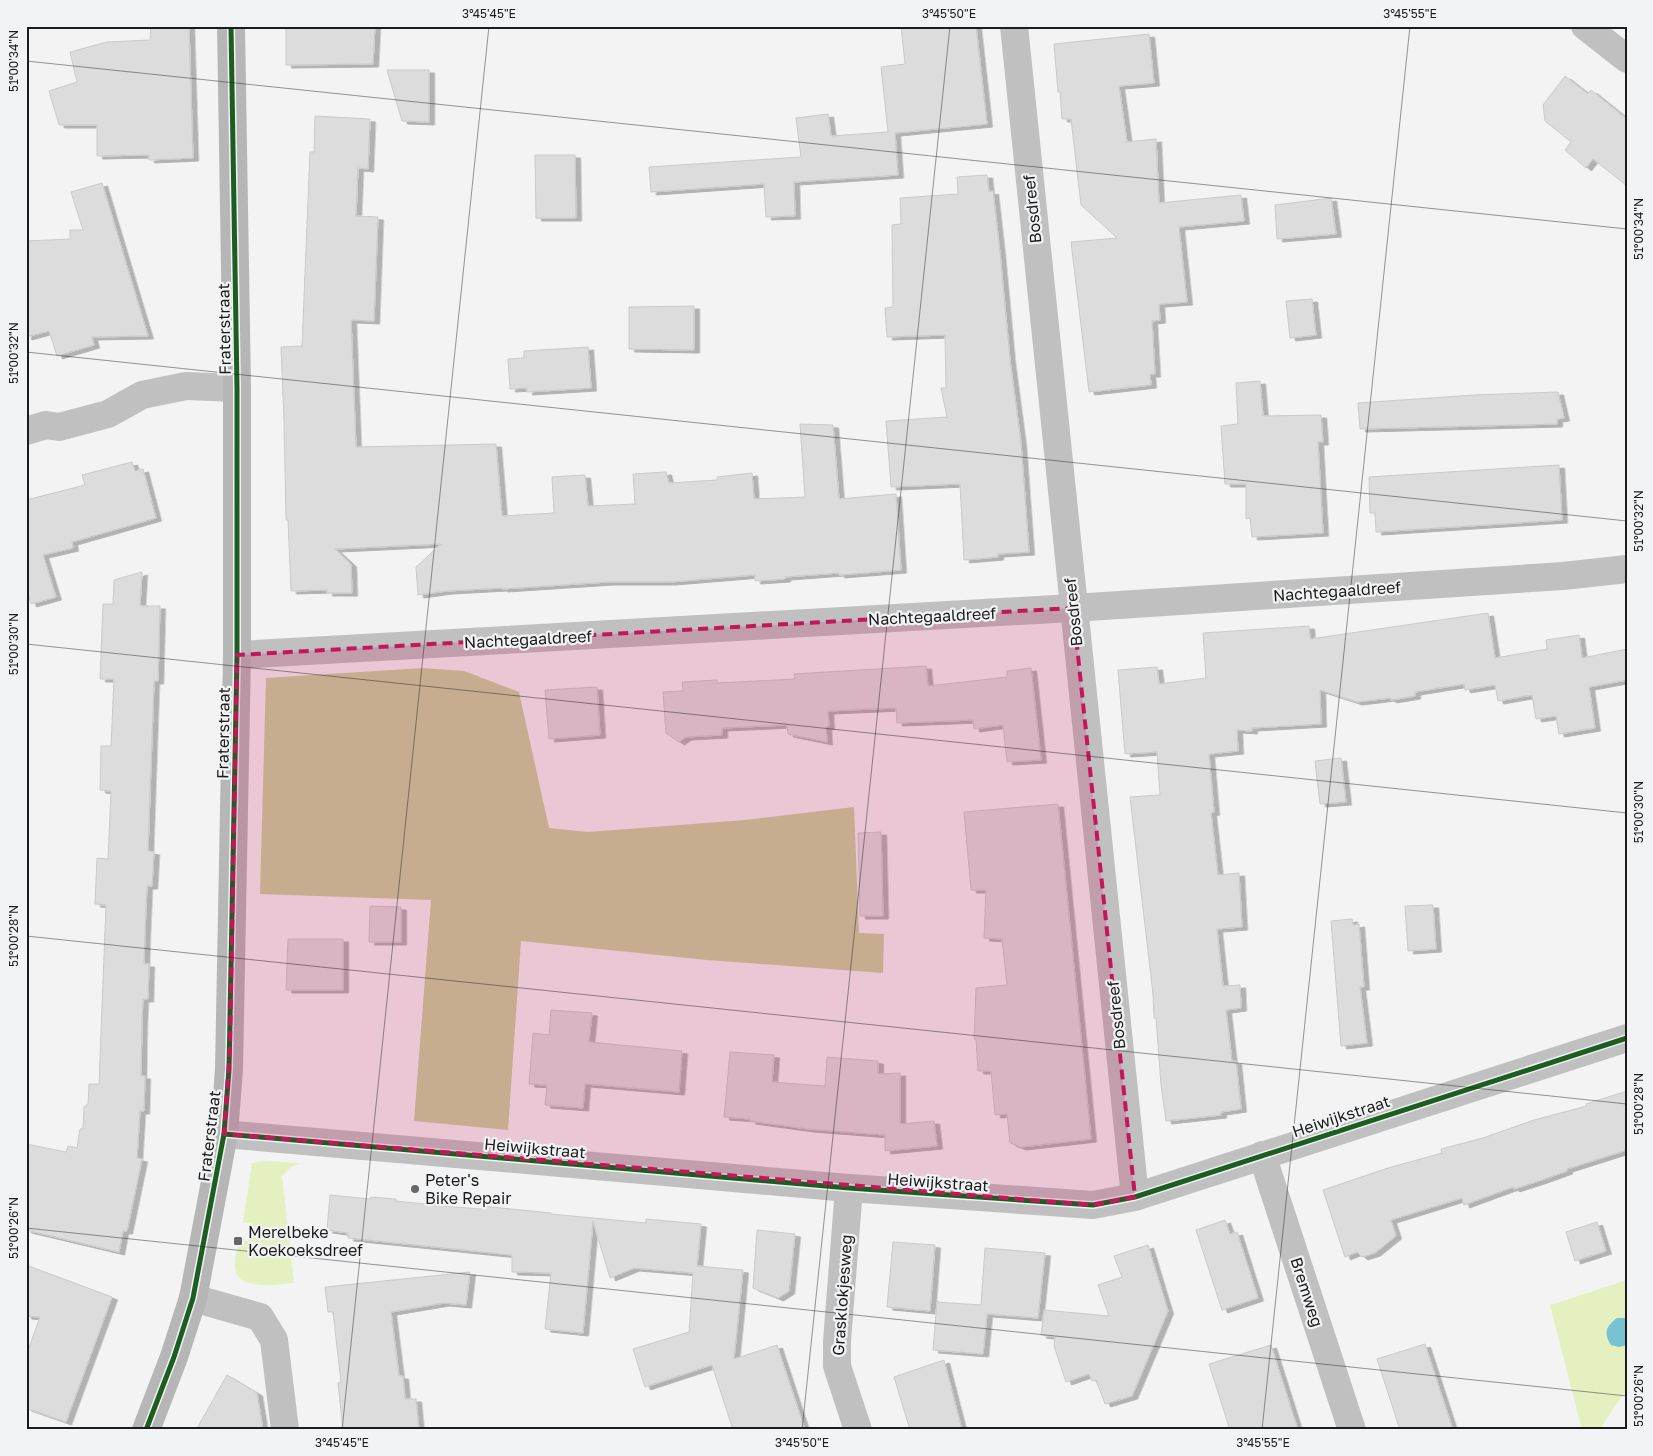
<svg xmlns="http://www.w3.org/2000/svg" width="1653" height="1456" viewBox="0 0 1653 1456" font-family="'Golos Text',sans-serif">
	<defs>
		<filter id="shadow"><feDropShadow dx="5.5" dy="3" stdDeviation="0" flood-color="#0004"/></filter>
	</defs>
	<rect width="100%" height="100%" fill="#f3f3f4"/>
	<!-- green -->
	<g fill="#e4f0c0">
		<path d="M262 1161 301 1163 291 1167 282 1176 294 1283C277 1284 232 1293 235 1263 235 1255 238 1247 240 1240L248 1241 252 1224 243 1222 252 1163Z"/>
		<path d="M1627 1280V1318H1617L1619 1347 1627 1345V1389L1599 1430H1582L1550 1305Z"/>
	</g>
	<!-- forest -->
	<path fill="#c7d39e" d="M423 668 464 671 519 692 549 828 588 832 745 820 854 807 859 933 884 934 883 973 707 960 521 941 508 1130 414 1121 431 900 260 894 266 678Z"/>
	<!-- water -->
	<path fill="#79c2d2" d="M1617 1318H1627V1345L1619 1347 1611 1345C1603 1333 1606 1326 1617 1318Z"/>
	<!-- building -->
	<g fill="#dcdcdd" stroke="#cacaca" filter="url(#shadow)">
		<path d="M151 26H189L193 158 149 160V155L97 156V125H59L49 91 77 82 70 52 107 42 150 40Z"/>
		<path d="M286 26H375L373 64 286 65Z"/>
		<path d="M901 26H976L987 124 895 133 898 175 794 182 795 216 766 217 764 184 651 192 649 167 801 157 796 118 828 114 831 136 888 132 881 67 905 64Z"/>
		<path d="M1149 34 1154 83 1119 86 1127 142 1156 139 1159 203 1241 195 1244 221 1179 227 1187 302 1159 304 1160 320 1152 321 1155 374H1150L1151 385 1089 392 1071 242 1117 238 1081 205 1071 119H1062L1060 92H1058L1054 44Z"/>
		<path d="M387 70H429V122L402 121Z"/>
		<path d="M1565 76 1588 94 1591 90 1627 119V186L1593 159 1586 168 1565 150 1571 142 1545 121 1543 105Z"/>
		<path d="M315 116 370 119 368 169 358 168 356 216 378 217 374 321 351 320 356 447 496 444 502 516 554 513 552 477 568 476 585 475 588 506 635 504 633 474 666 472 669 483 717 480V477L752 473 754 499 805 497 800 424 833 425 839 499 896 494 901 570 839 575V573L785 577V579L755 581V575L670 582H608L502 589V588L447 591 418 595 416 567 441 544 335 549 351 564 352 593H327V590L291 591 288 520H286L284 421 281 347 302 346 310 152H314Z"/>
		<path d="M535 155H575L576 218H536Z"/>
		<path d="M987 175 989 192 993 191 1000 253 1010 360 1021 443 1029 552 998 554V557L964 560 960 484 891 487 886 421 947 417 941 388H946L945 335 887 337 885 308 893 307 892 225 901 224 900 198 958 194 957 177Z"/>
		<path d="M102 183 148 336 92 337 94 345 57 356 49 331 26 337V241L70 239V230H83L71 192Z"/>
		<path d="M1331 198 1336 234 1277 239 1275 205Z"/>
		<path d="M1312 299 1316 335 1290 338 1286 301Z"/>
		<path d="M694 306V350L629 349V307Z"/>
		<path d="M588 347 591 388 527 392V388L510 389 508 359 524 358V351Z"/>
		<path d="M1260 381 1263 416 1321 415 1323 442H1318L1323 533 1252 537 1250 518 1246 519V484H1225L1221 426 1238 424 1236 383Z"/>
		<path d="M1558 392 1564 418 1557 419V424L1360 429 1358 403 1474 395Z"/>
		<path d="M132 462 135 471 143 469 156 518 72 542 73 548 43 555 56 597 31 604 26 588V500L85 485 82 475Z"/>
		<path d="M1559 465 1562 520 1376 532 1375 513H1370L1369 477Z"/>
		<path d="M142 572 140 606H160L158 681H154L148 851 154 852 152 886H147L145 931 144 964H149L148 999H143L142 1019 141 1076H145L144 1111H140L137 1158 142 1159 127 1231H123L119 1252 26 1230V1144L66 1152 68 1146 77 1148 80 1129H83L84 1107 88 1104 89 1084H99L106 905 95 904 97 858 108 859 111 791 100 790 101 746H111L114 679H100L103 604H113L114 580Z"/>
		<path d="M1488 613 1495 658 1547 649 1546 640 1579 635 1582 658 1627 649V680L1589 687 1595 728 1559 734 1556 716 1536 719 1532 695 1498 701 1495 685 1465 690 1464 684 1415 692V696L1391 700 1390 698 1357 702 1320 690 1321 724 1252 728V731L1237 730 1238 751 1209 754 1214 812 1211 813 1218 875 1239 873 1242 927 1217 929 1223 986 1240 985 1241 1008 1226 1010 1232 1062 1236 1061 1241 1109 1221 1112V1115L1166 1121 1161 1085 1156 1018H1154L1153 994 1130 797 1160 795 1157 752 1125 754 1118 670 1157 667 1159 684 1206 678 1203 633 1309 626 1310 639Z"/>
		<path d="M926 666 928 686 1007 677V671L1031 668 1041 760 1007 762 1003 725 974 729 973 720 897 723 896 708 828 711 829 726 826 727 827 742 788 734 787 725 722 728V735L686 737 679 742 666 733 663 692 683 691 682 682 717 680V683L795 679 794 674Z"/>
		<path d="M597 687 600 735 549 739 545 690Z"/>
		<path d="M1341 758 1346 802 1320 804 1315 761Z"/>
		<path d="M1058 804 1091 1139 1021 1147 1010 1143 1007 1114 995 1115 991 1071H978L976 1039H974L976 988 1007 985 1002 939 984 938 986 890H971L964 812Z"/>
		<path d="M881 832 883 916H860L858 833Z"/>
		<path d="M1433 905 1436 949 1408 951 1405 906Z"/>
		<path d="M370 906 401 907V942H369Z"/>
		<path d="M1352 919 1353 925 1359 924 1364 987H1360L1367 1043 1341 1046 1331 921Z"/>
		<path d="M288 939H343V990H286Z"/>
		<path d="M551 1010 592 1013 589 1042 682 1051 679 1092 585 1084 583 1108 545 1105 547 1085 529 1084 533 1033 549 1035Z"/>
		<path d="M730 1052 774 1055 772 1082 825 1086 827 1057 878 1061V1074L900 1073V1124L934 1121 937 1146 885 1151V1135L808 1129 750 1121V1119L724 1117Z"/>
		<path d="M1627 1091V1150L1567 1169V1171L1542 1180 1514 1189 1513 1187 1464 1205 1462 1198 1391 1220 1396 1236 1375 1253 1362 1257 1357 1252 1345 1257 1323 1190 1388 1168 1442 1153 1441 1149 1483 1138 1534 1120 1587 1106 1586 1104Z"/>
		<path d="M330 1195 370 1199 371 1197 396 1199V1201L426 1204V1205L482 1209V1206L551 1213V1214L646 1223V1219L701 1224 697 1266 743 1270 734 1359 777 1345 805 1430H733L712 1365 645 1387 633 1349 689 1332 693 1273 634 1268 610 1278 593 1221 583 1333 545 1329 551 1273 512 1272V1255L348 1238V1233L327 1230Z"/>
		<path d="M1225 1220 1230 1234 1237 1232 1258 1298 1222 1310 1196 1230Z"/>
		<path d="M1597 1222 1606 1251 1575 1261 1566 1232Z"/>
		<path d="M757 1230 795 1234 789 1291 778 1298 753 1288Z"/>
		<path d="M893 1242 935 1245 930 1311 887 1307Z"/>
		<path d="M1148 1245 1168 1311 1132 1396 1105 1404 1096 1380 1092 1381 1089 1374 1066 1382 1054 1346 1055 1337 1041 1335 1044 1310 1109 1316 1098 1285 1122 1277 1114 1256Z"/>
		<path d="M985 1248 1045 1253 1038 1318 987 1314 983 1354 933 1350 937 1302 981 1305Z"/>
		<path d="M26 1265 112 1297 66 1422 26 1408V1356L40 1317 26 1316Z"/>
		<path d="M470 1272 466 1305 444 1303 391 1312 399 1376H403L405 1399H416L419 1430H343L338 1383 341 1382 333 1312H328L325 1287Z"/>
		<path d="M1425 1344 1453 1430H1400L1377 1359Z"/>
		<path d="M1271 1345 1298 1430H1230L1209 1364Z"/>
		<path d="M944 1360 962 1430H910L894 1377Z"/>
		<path d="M227 1375 257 1393 263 1430H196Z"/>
	</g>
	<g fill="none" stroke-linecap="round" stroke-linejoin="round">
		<!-- street -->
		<g stroke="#c1c0c1" stroke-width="28">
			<path d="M1014 26 1135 1197"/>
			<path d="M1585 26 1627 59"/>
			<path d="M26 431 46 425 59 427 108 414 142 395 186 386 237 388"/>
			<path d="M237 655 1073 608 1563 576 1627 569"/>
			<path d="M224 1134 849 1188 1093 1205 1135 1197 1627 1038"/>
			<path d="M1262 1155 1352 1430"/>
			<path d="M849 1188 837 1341V1366L858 1430"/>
			<path d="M193 1298 260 1317 274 1340 285 1430"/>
		</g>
		<!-- secondary -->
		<path stroke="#b7b6b7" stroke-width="28" d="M146 1430 174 1357 193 1298 224 1134 229 1069 237 655V388L231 26"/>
		<defs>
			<g id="cycleway">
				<path d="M224 1134 849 1188 1093 1205 1135 1197 1627 1038"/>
				<path d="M146 1430 174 1357 193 1298 224 1134 229 1069 237 655V388L231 26"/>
			</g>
		</defs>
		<!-- cycleway casing -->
		<use href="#cycleway" stroke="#f2f3f5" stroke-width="8"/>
		<!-- cycleway -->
		<use href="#cycleway" stroke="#1b5e20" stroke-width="5"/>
	</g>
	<!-- marked area -->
	<path fill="#c2185b" fill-opacity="0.2" stroke="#c2185b" stroke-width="4" stroke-dasharray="10 6" stroke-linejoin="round" d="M1073 608 1135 1197 1093 1205 224 1134 230 1047 237 655Z"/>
	<!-- ticks -->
	<path fill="none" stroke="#1c1c1c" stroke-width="1" stroke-opacity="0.45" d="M26 51 29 26M26 61 1627 229M26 352 1627 521M26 644 1627 813M26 936 1627 1104M26 1228 1627 1396M342 1430 489 26M802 1430 950 26M1262 1430 1410 26"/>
	<!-- markers -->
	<g fill="#676768" stroke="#f2f3f5" stroke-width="2">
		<circle cx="415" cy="1189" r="5"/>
		<rect x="233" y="1236" width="10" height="10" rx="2.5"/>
	</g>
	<g text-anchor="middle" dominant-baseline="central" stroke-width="4.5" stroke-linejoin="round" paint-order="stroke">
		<!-- street labels -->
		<g font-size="16" fill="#1c1c1c" stroke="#f2f3f5">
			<text transform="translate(1032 209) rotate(-96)">Bosdreef</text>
			<text transform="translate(224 329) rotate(-91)">Fraterstraat</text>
			<text transform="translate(1337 591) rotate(-4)">Nachtegaaldreef</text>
			<text transform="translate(1073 612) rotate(-96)">Bosdreef</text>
			<text transform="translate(932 616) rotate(-3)">Nachtegaaldreef</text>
			<text transform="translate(528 639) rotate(-3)">Nachtegaaldreef</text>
			<text transform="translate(223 733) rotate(-89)">Fraterstraat</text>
			<text transform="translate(1116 1015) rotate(-96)">Bosdreef</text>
			<text transform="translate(1341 1116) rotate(-18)">Heiwijkstraat</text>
			<text transform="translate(209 1136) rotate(-83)">Fraterstraat</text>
			<text transform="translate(535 1148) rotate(5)">Heiwijkstraat</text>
			<text transform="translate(938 1182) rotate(4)">Heiwijkstraat</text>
			<text transform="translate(1307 1292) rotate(72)">Bremweg</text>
			<text transform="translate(842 1295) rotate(-86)">Grasklokjesweg</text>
		</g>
		<!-- poi labels -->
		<g font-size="16" fill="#1c1c1c" stroke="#f2f3f5" text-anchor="start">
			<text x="425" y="1180">Peter's<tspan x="425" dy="18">Bike Repair</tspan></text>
			<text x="248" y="1232">Merelbeke<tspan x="248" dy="18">Koekoeksdreef</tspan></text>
		</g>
	</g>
	<!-- border -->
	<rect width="1653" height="1456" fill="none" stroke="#f2f3f5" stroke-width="55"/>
	<rect x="28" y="28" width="1598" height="1400" fill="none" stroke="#1c1c1c" stroke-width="2"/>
	<g font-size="12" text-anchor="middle" fill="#1c1c1c">
		<text x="489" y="18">3°45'45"E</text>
		<text x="949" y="18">3°45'50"E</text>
		<text x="1410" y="18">3°45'55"E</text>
		<text transform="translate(14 61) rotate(-90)" y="4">51°00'34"N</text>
		<text transform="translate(1639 229) rotate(-90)" y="4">51°00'34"N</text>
		<text transform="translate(14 353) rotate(-90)" y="4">51°00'32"N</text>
		<text transform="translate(1639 521) rotate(-90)" y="4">51°00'32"N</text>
		<text transform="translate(14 644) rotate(-90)" y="4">51°00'30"N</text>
		<text transform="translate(1639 812) rotate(-90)" y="4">51°00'30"N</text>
		<text transform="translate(14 936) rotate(-90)" y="4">51°00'28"N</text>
		<text transform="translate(1639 1104) rotate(-90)" y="4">51°00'28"N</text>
		<text transform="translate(14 1228) rotate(-90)" y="4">51°00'26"N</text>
		<text transform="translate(1639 1396) rotate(-90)" y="4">51°00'26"N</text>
		<text x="342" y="1447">3°45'45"E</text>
		<text x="802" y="1447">3°45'50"E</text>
		<text x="1263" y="1447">3°45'55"E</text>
	</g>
</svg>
